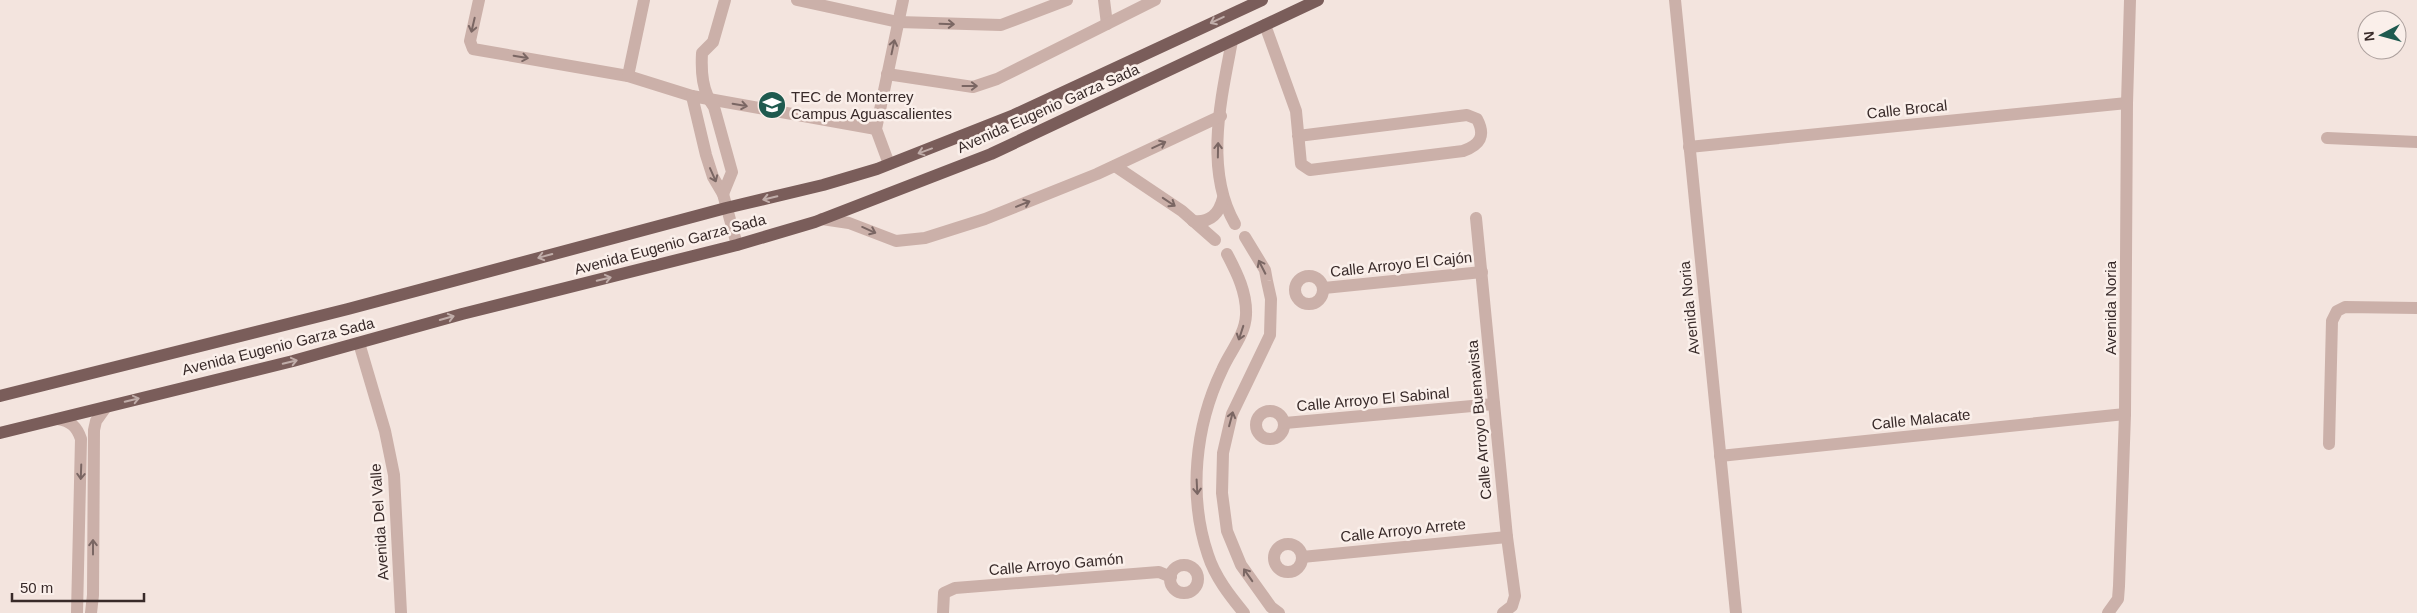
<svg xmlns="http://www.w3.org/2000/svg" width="2417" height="613" viewBox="0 0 2417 613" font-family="Helvetica,sans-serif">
	<rect width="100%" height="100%" fill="#f3e4de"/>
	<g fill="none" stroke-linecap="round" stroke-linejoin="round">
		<!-- minor -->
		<g stroke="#cbb0a9" stroke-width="12">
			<path d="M479 0 470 41 473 49 628 76 692 96 876 129"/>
			<path d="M797 0 898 22 1001 25 1067 0"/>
			<path d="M1104 0 1107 24"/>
			<path d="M1675 0 1736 613"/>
			<path d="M1265 25 1296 111 1301 164 1310 170 1463 151C1480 145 1486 136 1477 119L1467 115 1298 136"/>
			<path d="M1232 41C1221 99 1204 170 1235 224"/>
			<path d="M887 74 973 87 997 79 1155 0"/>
			<path d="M628 76 644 0"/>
			<path d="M692 96 706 155 713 177 723 194 737 245"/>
			<path d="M2327 138 2417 142"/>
			<path d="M1689 147 2127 103"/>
			<path d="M889 164 876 129 903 0"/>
			<path d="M1115 166 1182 211 1215 240"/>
			<path d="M723 194 732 172 714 107C702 91 701 72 702 53L713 42 725 0"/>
			<path d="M1476 218 1507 537 1515 596 1512 606 1503 613"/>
			<path d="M822 219 849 223 896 241 925 238 985 219 1097 174 1221 116"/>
			<path d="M1193 221C1210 223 1219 214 1223 198"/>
			<path d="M1245 237 1265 270 1267 281 1271 299 1270 335 1232 414 1223 453 1222 493 1227 531 1241 565 1271 607 1279 613"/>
			<path d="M1227 254C1237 273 1247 293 1246 315 1245 336 1230 351 1222 370 1195 426 1188 496 1208 555 1215 577 1230 596 1244 613"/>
			<circle cx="1309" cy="290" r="14"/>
			<path d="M1324 288 1482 272"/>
			<path d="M359 343 385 431 394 475 401 613"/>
			<circle cx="1270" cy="425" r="14"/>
			<path d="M58 419C71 421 77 427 81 439L77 613"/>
			<path d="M1285 423 1494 404"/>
			<path d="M2329 444 2332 321 2337 311 2345 307 2417 308"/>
			<path d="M1720 456 2125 414"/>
			<circle cx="1288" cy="558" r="14"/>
			<path d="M1302 557 1507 537"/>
			<circle cx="1184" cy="579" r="14"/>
			<path d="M91 613 93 595 94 430 96 421 106 407"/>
			<path d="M943 613 944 593 955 588 1159 572 1171 577"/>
			<path d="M2108 613 2118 599 2119 586 2125 414 2127 103 2130 0"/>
		</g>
		<!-- major -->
		<g stroke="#7a5d5a" stroke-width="12">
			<path d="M0 396 348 309 726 208 823 185 877 169 1014 115 1262 0"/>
			<path d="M0 433 293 361 462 314 737 245 815 222 991 154 1318 0"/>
		</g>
	</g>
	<!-- one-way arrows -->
	<defs><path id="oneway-shaft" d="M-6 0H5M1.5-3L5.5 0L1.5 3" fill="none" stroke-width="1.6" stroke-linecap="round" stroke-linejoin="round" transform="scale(1.25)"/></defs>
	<g stroke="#c0ada9">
		<use href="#oneway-shaft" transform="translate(1217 20) rotate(155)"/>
		<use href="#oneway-shaft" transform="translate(925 151) rotate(160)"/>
		<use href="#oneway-shaft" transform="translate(770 198) rotate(167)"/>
		<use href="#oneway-shaft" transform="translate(545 256) rotate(165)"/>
		<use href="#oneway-shaft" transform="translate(604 279) rotate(-14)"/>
		<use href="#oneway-shaft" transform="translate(447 318) rotate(-16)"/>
		<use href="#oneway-shaft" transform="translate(290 362) rotate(-14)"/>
		<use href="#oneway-shaft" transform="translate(132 400) rotate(-14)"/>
	</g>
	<g stroke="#7a6663">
		<use href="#oneway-shaft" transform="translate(947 24) rotate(2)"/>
		<use href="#oneway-shaft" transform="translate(473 25) rotate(103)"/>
		<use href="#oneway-shaft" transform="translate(893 47) rotate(-78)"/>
		<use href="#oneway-shaft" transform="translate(521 57) rotate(10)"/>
		<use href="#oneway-shaft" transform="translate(970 86)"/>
		<use href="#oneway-shaft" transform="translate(740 105) rotate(10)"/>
		<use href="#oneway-shaft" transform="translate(1159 145) rotate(-25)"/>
		<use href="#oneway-shaft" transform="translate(1218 150) rotate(-89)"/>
		<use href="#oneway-shaft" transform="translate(713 175) rotate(66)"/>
		<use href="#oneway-shaft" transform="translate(1169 202) rotate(34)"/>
		<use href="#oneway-shaft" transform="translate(1023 204) rotate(-22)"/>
		<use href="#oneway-shaft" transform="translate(869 230) rotate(24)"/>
		<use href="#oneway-shaft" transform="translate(1262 267) rotate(-117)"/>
		<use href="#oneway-shaft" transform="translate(1241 333) rotate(108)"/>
		<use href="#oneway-shaft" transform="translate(1231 419) rotate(-75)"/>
		<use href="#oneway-shaft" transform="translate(81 472) rotate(92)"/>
		<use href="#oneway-shaft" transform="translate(1197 487) rotate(87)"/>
		<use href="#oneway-shaft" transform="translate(93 547) rotate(-90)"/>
		<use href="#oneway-shaft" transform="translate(1248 575) rotate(-125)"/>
	</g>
	<!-- icons -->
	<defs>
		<symbol id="university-disc" viewBox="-11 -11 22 22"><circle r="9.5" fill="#1e5a4f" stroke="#faefea"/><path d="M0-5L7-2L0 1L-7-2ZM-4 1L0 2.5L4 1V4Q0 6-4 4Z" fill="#fff"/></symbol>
	</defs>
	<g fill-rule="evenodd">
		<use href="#university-disc" x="756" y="89" width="32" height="32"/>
	</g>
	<g text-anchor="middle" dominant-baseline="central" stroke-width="5" stroke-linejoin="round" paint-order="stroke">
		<!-- poi labels -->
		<g font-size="15" fill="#382a29" stroke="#faefea" text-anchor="start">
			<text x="791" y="96">TEC de Monterrey<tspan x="791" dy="17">Campus Aguascalientes</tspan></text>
		</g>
		<!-- street labels -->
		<g font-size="15" fill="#382a29" stroke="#faefea">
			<text transform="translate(1048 108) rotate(-24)">Avenida Eugenio Garza Sada</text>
			<text transform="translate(1907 109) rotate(-6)">Calle Brocal</text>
			<text transform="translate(670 244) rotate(-15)">Avenida Eugenio Garza Sada</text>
			<text transform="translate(1401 264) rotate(-6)">Calle Arroyo El Cajón</text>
			<text transform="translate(1689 308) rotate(-96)">Avenida Noria</text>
			<text transform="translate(2110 308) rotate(-90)">Avenida Noria</text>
			<text transform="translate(278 346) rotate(-14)">Avenida Eugenio Garza Sada</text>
			<text transform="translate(1373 399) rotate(-5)">Calle Arroyo El Sabinal</text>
			<text transform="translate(1921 419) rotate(-6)">Calle Malacate</text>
			<text transform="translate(1479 420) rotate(-95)">Calle Arroyo Buenavista</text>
			<text transform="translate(379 522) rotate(-94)">Avenida Del Valle</text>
			<text transform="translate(1403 530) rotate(-6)">Calle Arroyo Arrete</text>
			<text transform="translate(1056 564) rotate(-5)">Calle Arroyo Gamón</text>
		</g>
	</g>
	<!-- north arrow -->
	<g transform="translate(2382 35) rotate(264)"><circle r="24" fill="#faefea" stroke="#aca09d"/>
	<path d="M0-4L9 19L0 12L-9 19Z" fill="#1e5a4f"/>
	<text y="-8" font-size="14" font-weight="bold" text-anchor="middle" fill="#382a29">N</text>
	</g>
	<!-- scale -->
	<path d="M12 593v8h132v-8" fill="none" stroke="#382a29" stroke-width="2.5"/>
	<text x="20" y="593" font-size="15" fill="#382a29" stroke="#faefea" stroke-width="4" paint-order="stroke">50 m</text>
</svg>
